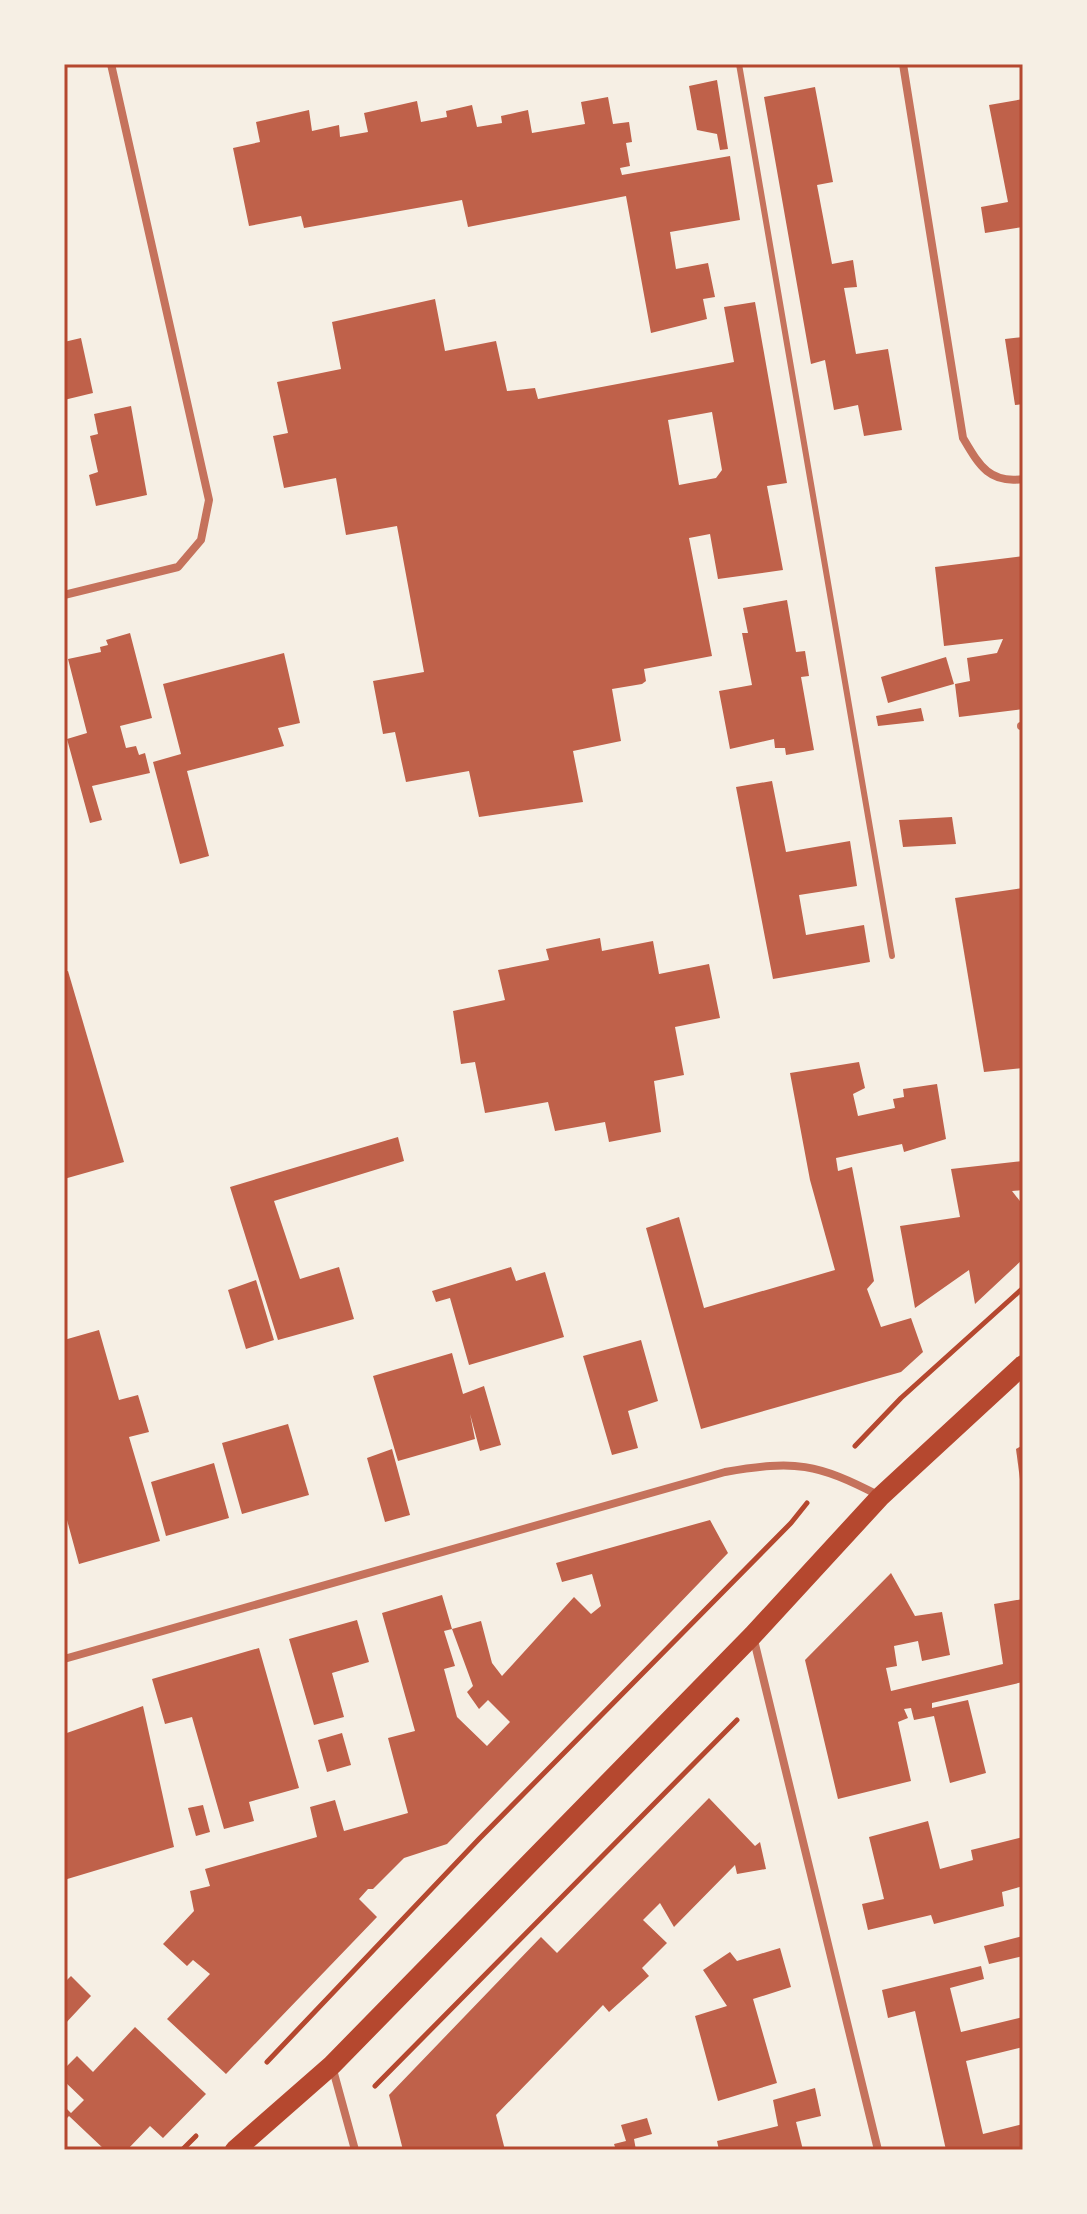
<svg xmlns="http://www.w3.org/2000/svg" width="1087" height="2214" viewBox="0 0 1087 2214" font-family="Ubuntu,sans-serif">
	<rect width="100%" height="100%" fill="#f6efe4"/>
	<!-- building -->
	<g fill="#bf614a" fill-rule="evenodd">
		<path d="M717 80 728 149 720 150 717 134 697 130 689 86Z"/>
		<path d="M815 87 833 182 817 185 832 264 853 260 857 287 844 288 856 354 888 349 902 430 864 436 858 405 834 410 825 360 811 364 764 97Z"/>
		<path d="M608 97 613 124 629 122 632 142 626 143 630 166 620 168 622 175 730 156 740 220 670 232 676 269 708 263 715 297 703 299 707 319 651 333 626 196 468 227 462 200 304 228 301 216 249 226 233 148 260 142 256 122 309 110 312 131 339 125 340 137 368 132 364 113 417 101 421 122 447 117 446 111 472 105 477 127 502 123 501 116 528 110 532 133 585 124 581 102Z"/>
		<path d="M1023 99V227L985 233 981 207 1008 202 989 105Z"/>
		<path d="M435 299 445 351 496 341 507 391 535 388 538 399 734 362 724 307 755 302 787 483 767 486 783 570 718 579 710 534 689 538 712 656 644 669 646 681 642 684 612 689 621 741 573 751 583 802 479 817 469 771 406 782 395 732 383 734 373 681 424 672 397 526 346 535 336 478 284 488 273 436 288 433 277 382 341 369 332 322ZM712 412 722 470 716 478 679 485 668 420Z"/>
		<path d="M1023 337V404L1015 405 1005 339Z"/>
		<path d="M81 338 93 393 64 400V342Z"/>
		<path d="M131 406 147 495 96 506 89 475 98 472 90 436 98 434 94 414Z"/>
		<path d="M1023 556V709L959 717 955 684 970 681 967 658 997 653 1003 639 944 646 935 567Z"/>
		<path d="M787 600 796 652 805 651 809 676 801 677 814 750 786 755 785 748H775L774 739 730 749 719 691 752 685 742 633H748L743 608Z"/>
		<path d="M130 633 152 718 120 726 126 748 136 746 139 755 145 753 150 773 92 786 102 820 90 823 67 739 87 733 68 659 101 652 100 647 108 645 106 640Z"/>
		<path d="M284 653 300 723 278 728 284 746 187 771 209 856 180 864 153 762 181 754 163 684Z"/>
		<path d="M946 657 954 684 888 703 881 677Z"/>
		<path d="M921 708 924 721 878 726 876 716Z"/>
		<path d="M772 781 786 852 850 841 857 886 799 895 806 935 864 925 870 962 773 979 736 787Z"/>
		<path d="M952 817 956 844 903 847 899 820Z"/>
		<path d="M1023 888V1068L984 1072 955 898Z"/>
		<path d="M600 938 602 951 653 941 659 974 709 964 720 1018 675 1027 684 1075 654 1081 661 1132 609 1142 605 1122 555 1131 548 1102 485 1113 475 1062 461 1064 453 1011 505 1000 498 970 549 960 546 949Z"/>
		<path d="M68 971 124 1162 64 1179V972Z"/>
		<path d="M859 1062 865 1088 853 1094 858 1116 895 1108 893 1099 904 1097 903 1089 937 1084 946 1139 904 1152 902 1144 836 1158 838 1171 852 1167 874 1281 867 1289 881 1327 911 1318 923 1352 901 1372 701 1429 646 1228 679 1217 704 1308 835 1270 810 1180 790 1073Z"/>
		<path d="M398 1137 404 1161 274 1201 300 1279 339 1267 354 1319 278 1340 230 1187Z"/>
		<path d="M1023 1161V1190L1012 1191 1023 1205V1259L975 1304 969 1270 915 1308 900 1226 960 1217 951 1169Z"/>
		<path d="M511 1267 516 1281 545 1272 564 1337 469 1365 450 1298 436 1302 432 1291Z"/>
		<path d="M256 1280 274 1340 246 1349 228 1290Z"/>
		<path d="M99 1330 119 1400 138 1395 149 1432 129 1437 160 1541 79 1564 64 1509V1340Z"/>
		<path d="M641 1340 658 1401 628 1411 638 1448 612 1455 583 1356Z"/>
		<path d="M452 1353 463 1394 484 1386 501 1445 480 1451 470 1414 475 1439 398 1461 373 1376Z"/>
		<path d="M288 1424 309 1495 242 1514 222 1443Z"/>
		<path d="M1023 1445V1487H1021L1016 1449Z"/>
		<path d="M392 1449 410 1515 385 1522 367 1458Z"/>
		<path d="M214 1463 229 1518 166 1536 151 1482Z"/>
		<path d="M710 1520 728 1553 447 1844 404 1858 373 1889H368L359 1899 377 1917 226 2074 167 2019 210 1974 193 1960 187 1966 163 1944 194 1911 190 1891 210 1886 205 1869 317 1837 310 1807 335 1800 344 1831 408 1813 388 1738 415 1731 382 1613 442 1595 452 1629 444 1631 455 1666 444 1669 457 1717 487 1746 510 1722 488 1700 479 1709 467 1692 473 1686 452 1629 481 1621 492 1663 502 1676 574 1597 591 1614 601 1606 592 1574 562 1582 556 1563Z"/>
		<path d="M891 1573 915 1616 942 1612 950 1655 922 1661 918 1641 894 1646 897 1666 886 1668 891 1691 1003 1664 994 1604 1023 1599V1682L932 1703V1708L968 1700 986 1773 950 1783 934 1716 914 1720 911 1708 904 1709 908 1718 898 1722 911 1781 838 1799 805 1660Z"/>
		<path d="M357 1620 369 1662 332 1673 344 1717 314 1725 289 1639Z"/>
		<path d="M259 1648 299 1788 249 1802 254 1821 224 1829 192 1717 165 1724 152 1679Z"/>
		<path d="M143 1706 174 1847 64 1880V1734Z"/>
		<path d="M342 1733 351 1765 327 1772 318 1740Z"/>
		<path d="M709 1798 755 1846 760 1842 766 1869 737 1874 735 1865 674 1927 660 1903 643 1920 667 1943 642 1968 649 1976 609 2012 603 2005 496 2115 505 2150H403L389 2095 541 1937 557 1953Z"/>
		<path d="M203 1805 210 1832 196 1836 188 1808Z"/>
		<path d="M928 1821 940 1869 973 1860 971 1850 1023 1837V1886L1002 1892 1004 1906 934 1924 931 1915 868 1930 862 1904 884 1899 869 1837Z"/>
		<path d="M1023 1936V1956L989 1964 984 1946Z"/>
		<path d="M780 1948 791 1987 753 1999 777 2083 718 2101 695 2016 727 2006 703 1970 730 1952 737 1961Z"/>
		<path d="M981 1966 984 1979 950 1988 961 2032 1023 2017V2047L966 2061 983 2134 1023 2124V2150H946L915 2011 888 2018 882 1990Z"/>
		<path d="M71 1976 91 1996 64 2025V1983Z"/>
		<path d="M135 2027 206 2094 163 2138 150 2126 127 2150H105L69 2116 64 2121V2106L71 2113 84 2100 64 2081V2069L77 2056 93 2072Z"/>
		<path d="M815 2088 821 2116 796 2122 803 2150H719L717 2141 778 2126 773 2100Z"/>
		<path d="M647 2118 652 2134 634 2139 636 2150H616L614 2144 626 2141 621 2125Z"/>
	</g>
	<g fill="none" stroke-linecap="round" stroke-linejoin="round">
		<!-- path -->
		<g stroke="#b5482f" stroke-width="5">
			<path d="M855 1446 901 1398 1023 1288"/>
			<path d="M267 2062 479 1839 791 1523 807 1503"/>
			<path d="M375 2086 737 1720"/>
			<path d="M182 2150 196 2136"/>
		</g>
		<!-- service -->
		<path stroke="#c5725c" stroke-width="6" d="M739 64 892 956"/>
		<!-- minor -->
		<g stroke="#c5725c" stroke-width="8">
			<path d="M903 64 963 438C979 465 989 484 1023 479"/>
			<path d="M64 595 178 567 201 540 209 500 111 64"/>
			<path d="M1021 726H1023"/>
			<path d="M753 1636 878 2150"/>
			<path d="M64 1659 725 1472C796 1460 816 1463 880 1496"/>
			<path d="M332 2066 355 2150"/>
		</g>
		<!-- primary -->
		<path stroke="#b5482f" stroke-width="20" d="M235 2150 332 2065 753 1635 880 1497 1023 1365"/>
	</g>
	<!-- border -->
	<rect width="1087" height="2214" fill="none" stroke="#f6efe4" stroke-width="132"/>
	<rect x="66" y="66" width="955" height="2082" fill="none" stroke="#b5482f" stroke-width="3"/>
</svg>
